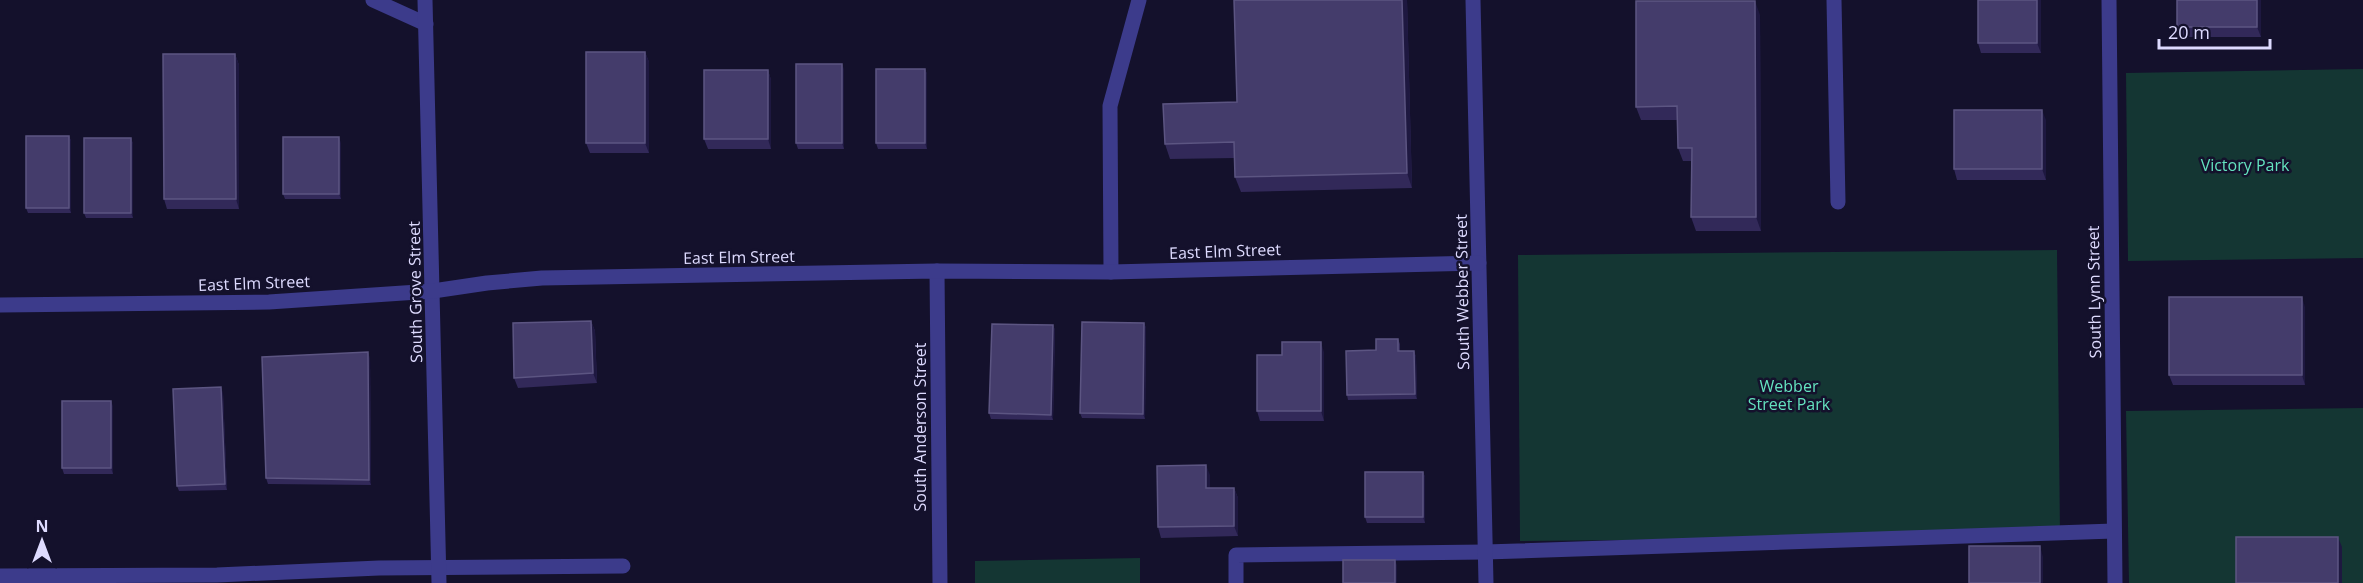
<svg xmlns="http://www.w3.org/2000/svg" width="2363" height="583" viewBox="0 0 2363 583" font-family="'Open Sans',sans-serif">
	<rect width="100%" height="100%" fill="#14112c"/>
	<!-- green -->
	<g fill="#143633">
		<path d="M2363 69V258L2128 261 2126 73Z"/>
		<path d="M2057 250 2060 536 1520 541 1518 255Z"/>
		<path d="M2363 408V583H2129L2126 411Z"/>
		<path d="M1140 558V583H975V561Z"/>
	</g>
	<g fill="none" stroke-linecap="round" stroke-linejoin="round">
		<!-- lane -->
		<g stroke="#3c3b8b" stroke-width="15">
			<path d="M373 0 426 24"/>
			<path d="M1834 0 1838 202"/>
			<path d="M1111 272 1110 106 1139 0"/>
			<path d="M0 576 217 575 379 568 623 566"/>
			<path d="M1236 583V555L1485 552 2114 531"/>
		</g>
		<!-- street -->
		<g stroke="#3c3b8b" stroke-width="15">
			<path d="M425 0 439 583"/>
			<path d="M1473 0 1486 583"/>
			<path d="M2109 0 2115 583"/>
			<path d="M937 271 940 583"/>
			<path d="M0 305 269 302 433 291 487 283 542 278 937 271 1111 272 1479 263"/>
		</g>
	</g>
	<!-- wall -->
	<g fill="#322959">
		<path d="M1234 0H1407L1412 188 1241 192 1235 177V158L1170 159 1165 144 1237 102Z"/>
		<path d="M2041 0V53H1981L1978 43Z"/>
		<path d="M2261 0V37H2181L2177 27Z"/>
		<path d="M1760 15 1761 231H1696L1691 217V161H1683L1678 148 1677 120H1641L1636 107Z"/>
		<path d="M645 52 649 62V153H590L586 143Z"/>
		<path d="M235 54 239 65V209H167L164 199Z"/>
		<path d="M844 69V149H798L796 143Z"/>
		<path d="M925 69 927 74V149H878L876 143Z"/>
		<path d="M768 70 771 80V149H708L704 139Z"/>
		<path d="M2046 120V180H1957L1954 169Z"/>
		<path d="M69 136 71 141V213H28L26 208Z"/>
		<path d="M131 138 133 144V218H86L84 213Z"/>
		<path d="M341 143V199H285L283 194Z"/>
		<path d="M2305 307V385H2173L2169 375Z"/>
		<path d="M591 321 595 331 597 383 518 388 514 378Z"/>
		<path d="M1144 323 1146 328 1145 419 1082 418 1080 413Z"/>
		<path d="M1053 325 1055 330 1053 420 991 419 989 413Z"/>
		<path d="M1398 339 1400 344V351H1414L1416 357 1417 399 1348 400 1347 395 1376 350Z"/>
		<path d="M1324 352V421H1260L1257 411 1282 355Z"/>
		<path d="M370 358 371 485 268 484 266 478Z"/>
		<path d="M223 393 227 490 179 491 177 486Z"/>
		<path d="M113 406V474H64L62 468Z"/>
		<path d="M1423 472 1425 477V523H1367L1365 517Z"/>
		<path d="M1210 475V488H1234L1238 498V536L1161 538 1158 527Z"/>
	</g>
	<!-- shaded-wall -->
	<g fill="#1e1840">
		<path d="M1402 0H1407L1412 188 1407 173Z"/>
		<path d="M2037 0H2041V53L2037 43Z"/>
		<path d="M2257 0H2261V37L2257 27Z"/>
		<path d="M1755 1 1760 15 1761 231 1756 217Z"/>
		<path d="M645 52 649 62V153L645 143Z"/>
		<path d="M235 54 239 65V209L236 199Z"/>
		<path d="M842 64 844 69V149L842 143Z"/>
		<path d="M925 69 927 74V149L925 143Z"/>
		<path d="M768 70 771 80V149L768 139Z"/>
		<path d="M2042 110 2046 120V180L2042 169Z"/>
		<path d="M69 136 71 141V213L69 208Z"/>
		<path d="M339 137 341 143V199L339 194Z"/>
		<path d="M131 138 133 144V218L131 213Z"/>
		<path d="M2302 297 2305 307V385L2302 375Z"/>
		<path d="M591 321 595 331 597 383 593 373Z"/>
		<path d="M1144 323 1146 328 1145 419 1143 414Z"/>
		<path d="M1053 325 1055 330 1053 420 1051 415Z"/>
		<path d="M1321 342 1324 352V421L1321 411Z"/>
		<path d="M1414 351 1416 357 1417 399 1415 394Z"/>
		<path d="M368 352 370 358 371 485 369 480Z"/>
		<path d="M221 387 223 393 227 490 225 484Z"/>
		<path d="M111 401 113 406V474L111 468Z"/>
		<path d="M1206 465 1210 475V498L1206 488Z"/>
		<path d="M1423 472 1425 477V523L1423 517Z"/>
		<path d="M1234 488 1238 498V536L1234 526Z"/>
		<path d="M2338 537 2342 547V583H2338Z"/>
		<path d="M2040 546 2043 557V583H2040Z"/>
		<path d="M1395 560 1397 565V583H1395Z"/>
	</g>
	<!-- building -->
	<g fill="#443c6b" stroke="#5c5582" stroke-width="1.5">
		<path d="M1234 0H1402L1407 173 1235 177 1234 142 1165 144 1163 104 1237 102Z"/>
		<rect x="1978" y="0" width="59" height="43"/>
		<rect x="2177" y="0" width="80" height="27"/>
		<path d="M1636 1H1755L1756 217H1691L1692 148H1678L1677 106 1636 107Z"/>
		<rect x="586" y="52" width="59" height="91"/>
		<path d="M163 54H235L236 199H164Z"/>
		<rect x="796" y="64" width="46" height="79"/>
		<rect x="876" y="69" width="49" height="74"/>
		<rect x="704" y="70" width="64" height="69"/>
		<rect x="1954" y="110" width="88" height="59"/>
		<rect x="26" y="136" width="43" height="72"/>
		<rect x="283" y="137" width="56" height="57"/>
		<rect x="84" y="138" width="47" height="75"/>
		<rect x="2169" y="297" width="133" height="78"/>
		<path d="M591 321 593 373 514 378 513 323Z"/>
		<path d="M1082 322 1144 323 1143 414 1080 413Z"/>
		<path d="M992 324 1053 325 1051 415 989 413Z"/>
		<path d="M1376 339H1398V351H1414L1415 394 1347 395 1346 351 1376 350Z"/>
		<path d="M1282 342H1321V411H1257V355H1282Z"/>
		<path d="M368 352 369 480 266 478 262 357Z"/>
		<path d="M221 387 225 484 177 486 173 389Z"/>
		<rect x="62" y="401" width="49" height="67"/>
		<path d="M1206 465V488H1234V526L1158 527 1157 466Z"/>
		<rect x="1365" y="472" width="58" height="45"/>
		<rect x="2236" y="537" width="102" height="46"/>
		<rect x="1969" y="546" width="71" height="37"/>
		<rect x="1343" y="560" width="52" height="23"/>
	</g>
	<g text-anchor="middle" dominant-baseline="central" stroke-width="5" stroke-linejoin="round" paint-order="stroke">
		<!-- park labels -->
		<g font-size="16" fill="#64e3bf" stroke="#14112c">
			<text x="2245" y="165">Victory Park</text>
			<text x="1789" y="386">Webber<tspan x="1789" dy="18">Street Park</tspan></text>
		</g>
		<!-- street labels -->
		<g font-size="16" fill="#dedbff" stroke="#14112c">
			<text transform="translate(1225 251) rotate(-2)">East Elm Street</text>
			<text transform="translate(739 257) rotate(-1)">East Elm Street</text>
			<text transform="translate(254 283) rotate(-2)">East Elm Street</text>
			<text transform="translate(415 292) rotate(-91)">South Grove Street</text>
			<text transform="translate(1462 292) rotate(-91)">South Webber Street</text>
			<text transform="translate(2094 292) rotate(-91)">South Lynn Street</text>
			<text transform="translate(920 427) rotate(-90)">South Anderson Street</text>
		</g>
	</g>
	<!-- north arrow -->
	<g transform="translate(42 541)" stroke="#14112c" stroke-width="4.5" paint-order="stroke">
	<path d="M0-4.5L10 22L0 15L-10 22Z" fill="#dedbff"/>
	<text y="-9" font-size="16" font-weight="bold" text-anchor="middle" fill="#dedbff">N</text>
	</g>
	<!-- scale -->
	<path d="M2159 39v9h111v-9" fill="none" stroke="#dedbff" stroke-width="3"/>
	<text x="2168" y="39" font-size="18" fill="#dedbff" stroke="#14112c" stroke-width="4.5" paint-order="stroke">20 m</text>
</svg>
